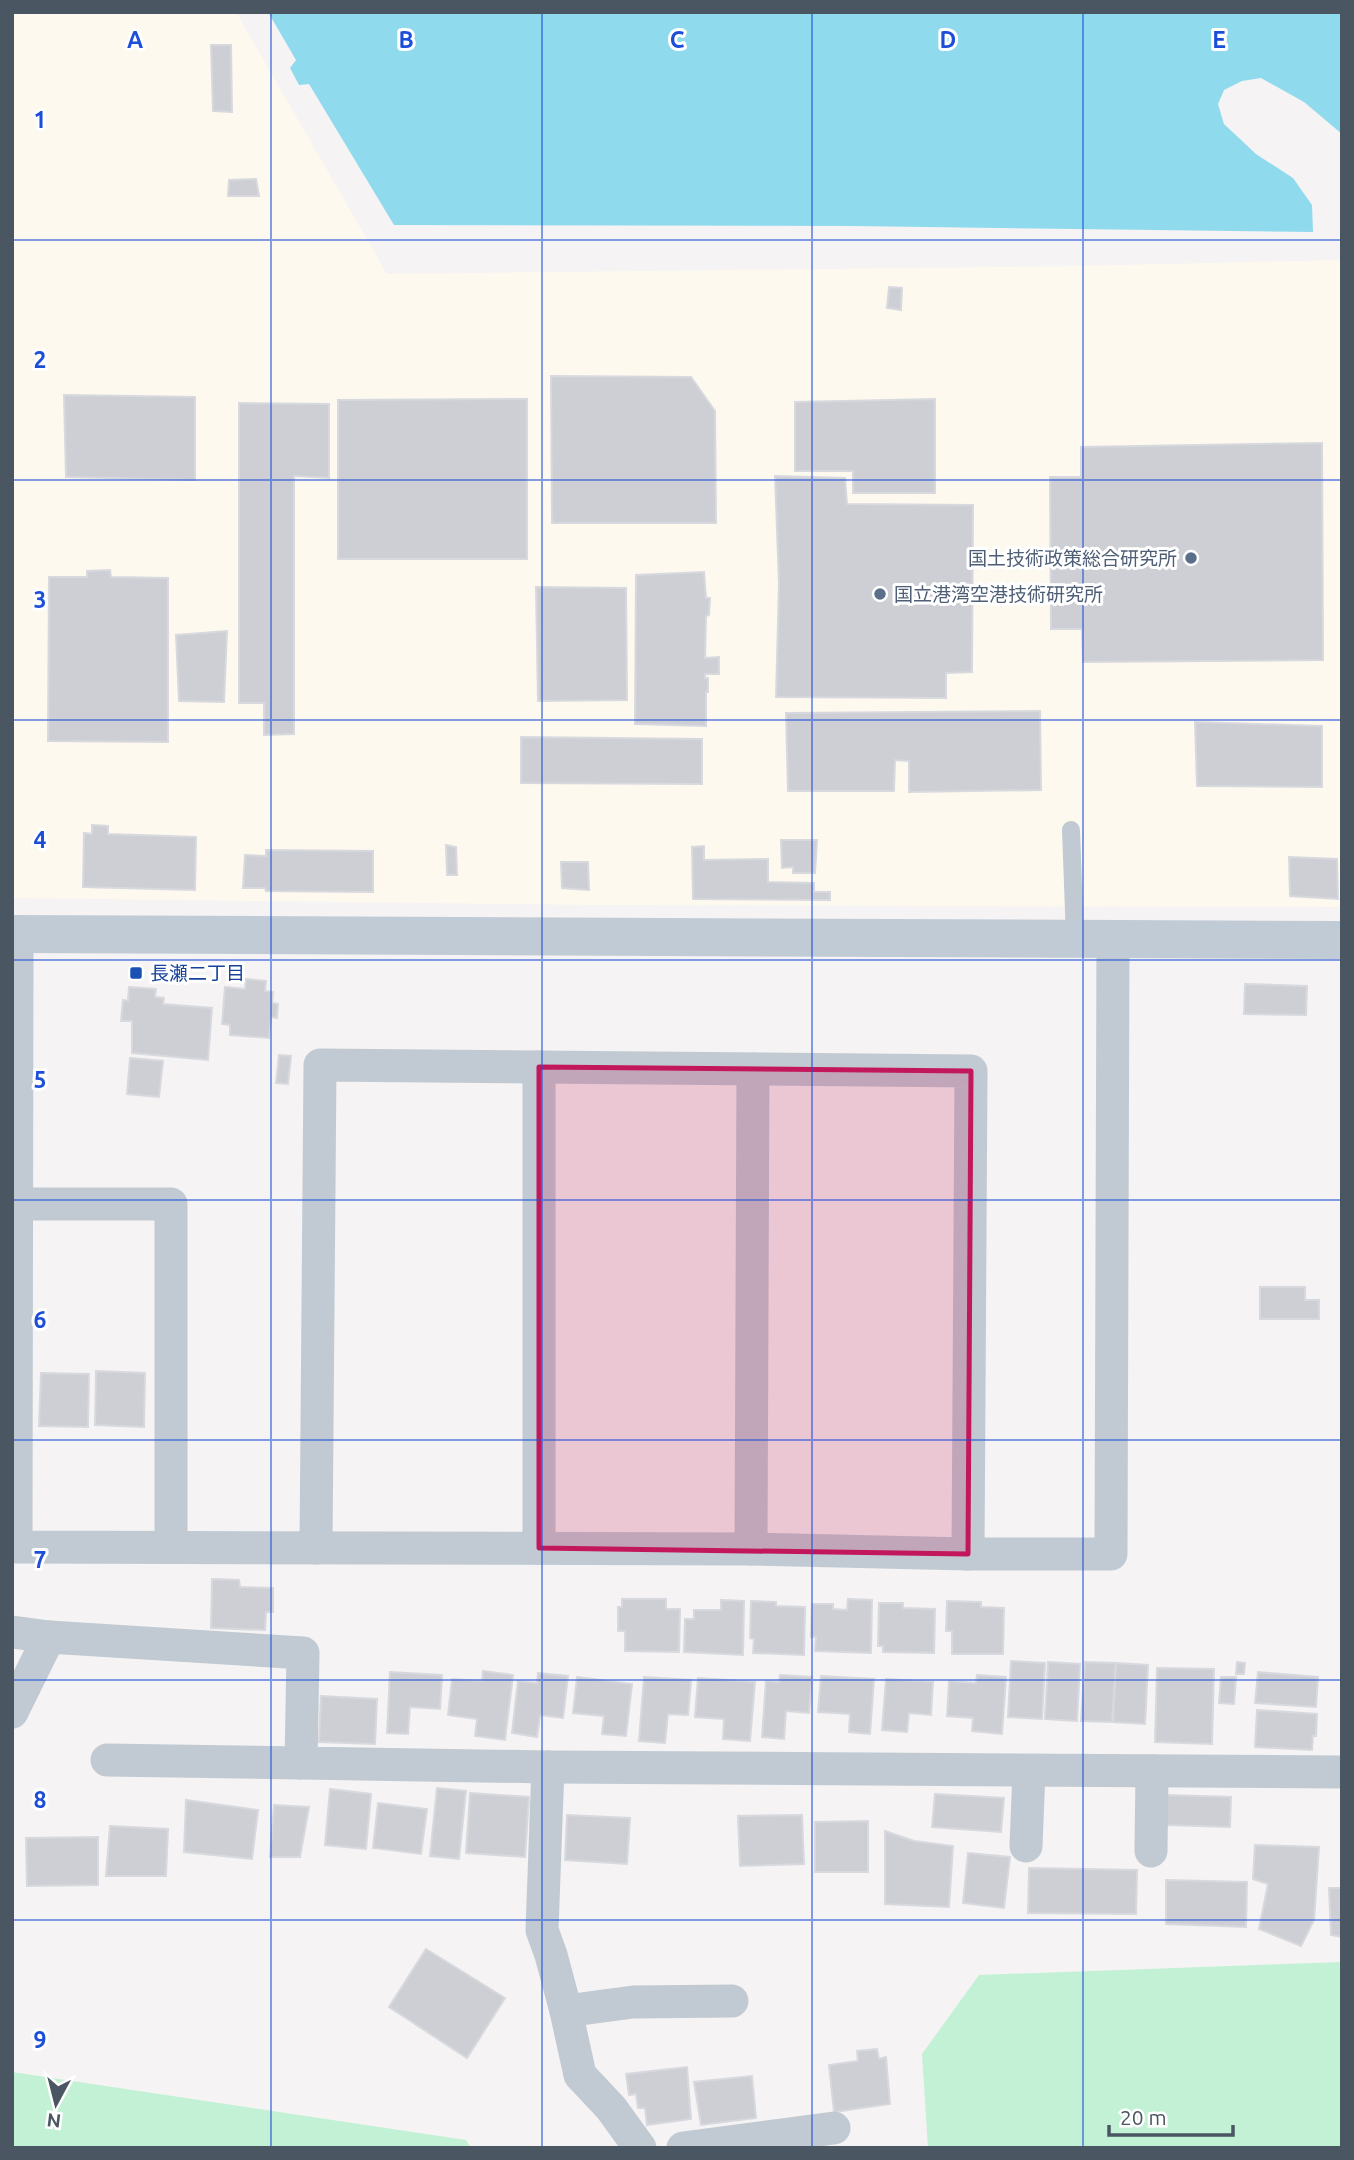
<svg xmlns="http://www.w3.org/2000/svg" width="1354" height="2160" viewBox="0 0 1354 2160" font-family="Ubuntu,'Noto Sans JP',sans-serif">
	<rect width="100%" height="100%" fill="#f5f3f3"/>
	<!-- commercial -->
	<path fill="#fdf9ef" d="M12 12H236L387 274 1076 266 1342 260V907L594 905 12 898Z"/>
	<!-- green -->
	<g fill="#c3f1d5">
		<path d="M1342 1962V2148H928L922 2054 979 1975Z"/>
		<path d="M12 2072 466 2140 471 2148H12Z"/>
	</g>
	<!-- water -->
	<path fill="#90daee" d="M268 12H1342V134L1304 102 1261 78 1242 81 1224 90 1218 104 1224 124 1256 154 1293 178 1312 205 1313 232 852 226 394 225 309 84 299 85 290 68 296 60Z"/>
	<!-- building -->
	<g fill="#cdcfd5" stroke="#d7d9de" stroke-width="2">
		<path d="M211 45H231L232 112 213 111Z"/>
		<path d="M256 179 259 196H228L229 180Z"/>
		<path d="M889 287 902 288 901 310 887 308Z"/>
		<path d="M551 376 691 377 715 411 716 523H552Z"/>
		<path d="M64 395 195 397V480L66 477Z"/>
		<path d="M527 399V559H338V400Z"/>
		<path d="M935 399V493H853V471H795V402Z"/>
		<path d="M239 403 329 404V478L294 476V734L264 735V703H239Z"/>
		<path d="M1322 443 1323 660 1083 662 1082 629H1051L1050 477H1081V447Z"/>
		<path d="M775 476 845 478 847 504 973 505 972 672 946 673V698L776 697 779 584Z"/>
		<path d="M110 570 111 577 168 578V742L48 741 49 577H87V571Z"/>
		<path d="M704 572 706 598H710L709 615 706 616 705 658 719 657V674H705V678H708V692H706V726L635 724 636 575Z"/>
		<path d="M536 587 626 588 627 700 538 701Z"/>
		<path d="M227 631 224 702 179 701 176 635Z"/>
		<path d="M1040 711 1041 790 909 792V761L895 760 894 791H788L786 713Z"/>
		<path d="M1195 722 1322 726V787L1197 786Z"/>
		<path d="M521 737 702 739V784L521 783Z"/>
		<path d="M92 825 108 826V834L196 837 195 890 83 887 84 833 92 834Z"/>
		<path d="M781 840H817L815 873H793V867L782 868Z"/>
		<path d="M446 845 456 847 457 875H447Z"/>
		<path d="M704 846V860L768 859V882L814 883V892H830V900L693 899 692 847Z"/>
		<path d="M266 850 373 851V892L266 891 265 888H243L245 855 266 856Z"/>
		<path d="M1289 857 1337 859 1338 899 1290 896Z"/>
		<path d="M561 862H588L589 890 562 888Z"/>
		<path d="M246 979 266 981 265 991 273 992 272 1003 278 1004 277 1018 271 1017 269 1038 230 1035V1025L222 1024 225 987 245 989Z"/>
		<path d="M1245 984 1307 986 1306 1015 1244 1014Z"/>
		<path d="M129 987 156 989 155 997 164 998 163 1004 212 1008 208 1060 132 1053V1021H121L123 1000 128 1001Z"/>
		<path d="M279 1055 291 1056 288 1084 276 1083Z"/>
		<path d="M130 1058 163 1061 159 1097 127 1094Z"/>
		<path d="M1260 1287H1305V1300H1319V1319H1260Z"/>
		<path d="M96 1371 145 1373 144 1427 95 1425Z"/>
		<path d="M41 1373 89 1374 88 1427 39 1426Z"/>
		<path d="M212 1579 239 1580 240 1587 273 1588V1612H266L265 1630 211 1628Z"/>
		<path d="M622 1599H666V1609H680L679 1652 625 1651V1631H618V1607H622Z"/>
		<path d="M848 1599 872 1600 871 1653 815 1651 816 1637H811L812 1604H833V1609L847 1610Z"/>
		<path d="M721 1600 744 1601 743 1655 684 1652 685 1619H694V1610H721Z"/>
		<path d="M751 1601 776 1602V1606L805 1607 804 1655 753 1653 754 1639 750 1638Z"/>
		<path d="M947 1601 981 1602V1607L1004 1608 1003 1654H952V1631H946Z"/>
		<path d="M879 1603H903V1608L935 1609 934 1653 883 1652V1646H878Z"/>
		<path d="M1011 1661 1045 1663 1042 1719 1008 1717Z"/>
		<path d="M1048 1662 1080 1664 1077 1721 1045 1719Z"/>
		<path d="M1085 1662 1116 1663 1112 1722 1081 1721Z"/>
		<path d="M1237 1662 1245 1663 1244 1674H1236Z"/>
		<path d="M1116 1663 1148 1665 1145 1724 1113 1722Z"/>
		<path d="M1157 1668 1214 1669 1212 1744 1155 1742Z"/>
		<path d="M483 1671 513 1675 505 1740 475 1736 477 1719 448 1715 452 1679 482 1681Z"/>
		<path d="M390 1672 442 1675 440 1709 410 1707 408 1734 387 1733Z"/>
		<path d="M1258 1672 1318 1677 1316 1707 1255 1703Z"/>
		<path d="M538 1673 568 1676 563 1718 540 1715 537 1737 512 1733 518 1681 537 1683Z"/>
		<path d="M780 1675 812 1677 809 1713 786 1711 784 1739 762 1737 766 1681 779 1682Z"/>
		<path d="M977 1675 1006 1677 1002 1734 972 1731 973 1718 947 1716 949 1681 976 1683Z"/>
		<path d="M821 1676 874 1679 870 1734 849 1732 850 1714 818 1712Z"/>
		<path d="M577 1677 632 1684 626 1736 602 1734 604 1716 573 1713Z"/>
		<path d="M644 1677 691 1680 688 1715 668 1714 665 1743 639 1741Z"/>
		<path d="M1221 1677H1236L1234 1704 1219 1703Z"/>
		<path d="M698 1678 755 1682 750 1741 723 1739 724 1719 695 1717Z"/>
		<path d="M886 1679 933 1682 931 1715 909 1713 907 1732 882 1730Z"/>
		<path d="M321 1696 377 1699 375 1744 319 1742Z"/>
		<path d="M1257 1710 1317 1714 1316 1736H1313L1312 1750 1255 1747Z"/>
		<path d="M437 1788 466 1791 459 1859 430 1856Z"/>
		<path d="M330 1789 371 1794 366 1849 325 1845Z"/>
		<path d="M470 1793 529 1797 525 1857 466 1853Z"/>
		<path d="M935 1794 1004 1798 1001 1832 932 1827Z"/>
		<path d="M1166 1795 1231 1797 1230 1827 1165 1825Z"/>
		<path d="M186 1800 258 1810 252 1859 184 1852Z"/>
		<path d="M378 1803 427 1809 421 1854 373 1848Z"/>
		<path d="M274 1805 309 1807 300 1857H270Z"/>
		<path d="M567 1815 630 1818 627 1864 565 1860Z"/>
		<path d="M802 1815 804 1864 740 1866 738 1816Z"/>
		<path d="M868 1821V1872H815V1822Z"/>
		<path d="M110 1826 168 1829 166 1876H106Z"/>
		<path d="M885 1831 914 1841 953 1846 949 1907 885 1904Z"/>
		<path d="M98 1837V1885L27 1886 26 1838Z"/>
		<path d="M1255 1845 1319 1847 1314 1920 1301 1946 1259 1929 1268 1884 1253 1879Z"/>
		<path d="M968 1853 1010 1857 1004 1908 963 1903Z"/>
		<path d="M1029 1868 1137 1870 1136 1914 1028 1913Z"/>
		<path d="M1166 1880 1247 1882 1246 1927 1166 1924Z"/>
		<path d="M1329 1888H1342V1937L1331 1935Z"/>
		<path d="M426 1949 505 1998 467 2058 389 2007Z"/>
		<path d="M877 2049 879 2059 886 2057 890 2104 834 2112 829 2065 858 2061 857 2051Z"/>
		<path d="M687 2067 691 2119 647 2125 645 2108H638L636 2094 629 2095 626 2074Z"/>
		<path d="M752 2076 756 2118 701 2125 694 2082Z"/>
	</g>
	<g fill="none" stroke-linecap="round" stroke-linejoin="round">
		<!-- lane -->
		<path stroke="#c1cad2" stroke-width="18" d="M1071 830 1075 939"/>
		<!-- street -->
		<g stroke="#c1cad2" stroke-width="33">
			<path d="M17 934 16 1547 751 1549 968 1554H1111L1113 939"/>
			<path d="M539 1067V1548"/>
			<path d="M16 1204H171V1547"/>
			<path d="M316 1548 320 1065 971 1071 968 1554"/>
			<path d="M751 1549 753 1069"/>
			<path d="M12 1632 49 1637 303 1653 301 1763 548 1767 1342 1772"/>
			<path d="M12 1712 49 1637"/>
			<path d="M107 1760 301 1763"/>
			<path d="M548 1767 542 1930 551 1955 566 2011 580 2075 611 2108 640 2148"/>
			<path d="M1026 1846 1029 1771"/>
			<path d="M1151 1851 1152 1771"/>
			<path d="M566 2011 633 2002 732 2001"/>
			<path d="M683 2148 834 2128"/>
		</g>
		<!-- secondary -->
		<path stroke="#c1cbd6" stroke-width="38" d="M12 934 1342 940"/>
	</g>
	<!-- marked area -->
	<path fill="#c2185b" fill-opacity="0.2" stroke="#c2185b" stroke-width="5" stroke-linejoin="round" d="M539 1067 971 1071 968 1554 539 1548Z"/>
	<!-- grid -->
	<path fill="none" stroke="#1d4ed8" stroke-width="2" stroke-opacity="0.55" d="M271 12V2148M542 12V2148M812 12V2148M1083 12V2148M12 240H1342M12 480H1342M12 720H1342M12 960H1342M12 1200H1342M12 1440H1342M12 1680H1342M12 1920H1342"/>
	<!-- markers -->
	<g fill="#5c6f8a" stroke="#fff" stroke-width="2.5">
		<circle cx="1191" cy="558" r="7"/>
		<circle cx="880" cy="594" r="7"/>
	</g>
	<rect fill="#1a4fb4" stroke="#fff" stroke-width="2.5" x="129" y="966" width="14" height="14" rx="3.5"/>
	<g text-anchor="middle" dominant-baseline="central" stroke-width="6" stroke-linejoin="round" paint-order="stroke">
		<!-- service labels -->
		<g font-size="19" fill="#4e5e75" stroke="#fff" text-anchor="end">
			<text x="1177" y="558">国土技術政策総合研究所</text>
			<text x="894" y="594" text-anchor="start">国立港湾空港技術研究所</text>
		</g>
		<!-- transit labels -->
		<g font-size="19" fill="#164399" stroke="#fff" text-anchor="start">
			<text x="150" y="973">長瀬二丁目</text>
		</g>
	</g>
	<g font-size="23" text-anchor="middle" font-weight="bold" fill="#1d4ed8" stroke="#fff" stroke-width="6" stroke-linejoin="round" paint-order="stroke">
		<text x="135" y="48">A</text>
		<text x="406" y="48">B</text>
		<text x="677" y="48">C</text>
		<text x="948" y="48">D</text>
		<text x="1219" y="48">E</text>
		<text x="40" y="128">1</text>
		<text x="40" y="368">2</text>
		<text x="40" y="608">3</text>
		<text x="40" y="848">4</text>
		<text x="40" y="1088">5</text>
		<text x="40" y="1328">6</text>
		<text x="40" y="1568">7</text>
		<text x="40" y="1808">8</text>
		<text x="40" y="2048">9</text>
	</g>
	<!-- border -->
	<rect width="1354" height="2160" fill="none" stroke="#4a5661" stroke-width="28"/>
	<!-- north arrow -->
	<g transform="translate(56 2104) rotate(187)" stroke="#ffffff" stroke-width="5" paint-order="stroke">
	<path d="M0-5L12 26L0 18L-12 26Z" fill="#4a5661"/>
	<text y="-10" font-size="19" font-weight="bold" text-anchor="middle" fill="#4a5661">N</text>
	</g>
	<!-- scale -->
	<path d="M1109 2125v10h124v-10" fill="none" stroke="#4a5661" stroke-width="3.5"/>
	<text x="1120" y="2125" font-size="21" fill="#4a5661" stroke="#ffffff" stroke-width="5" paint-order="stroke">20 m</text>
</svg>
